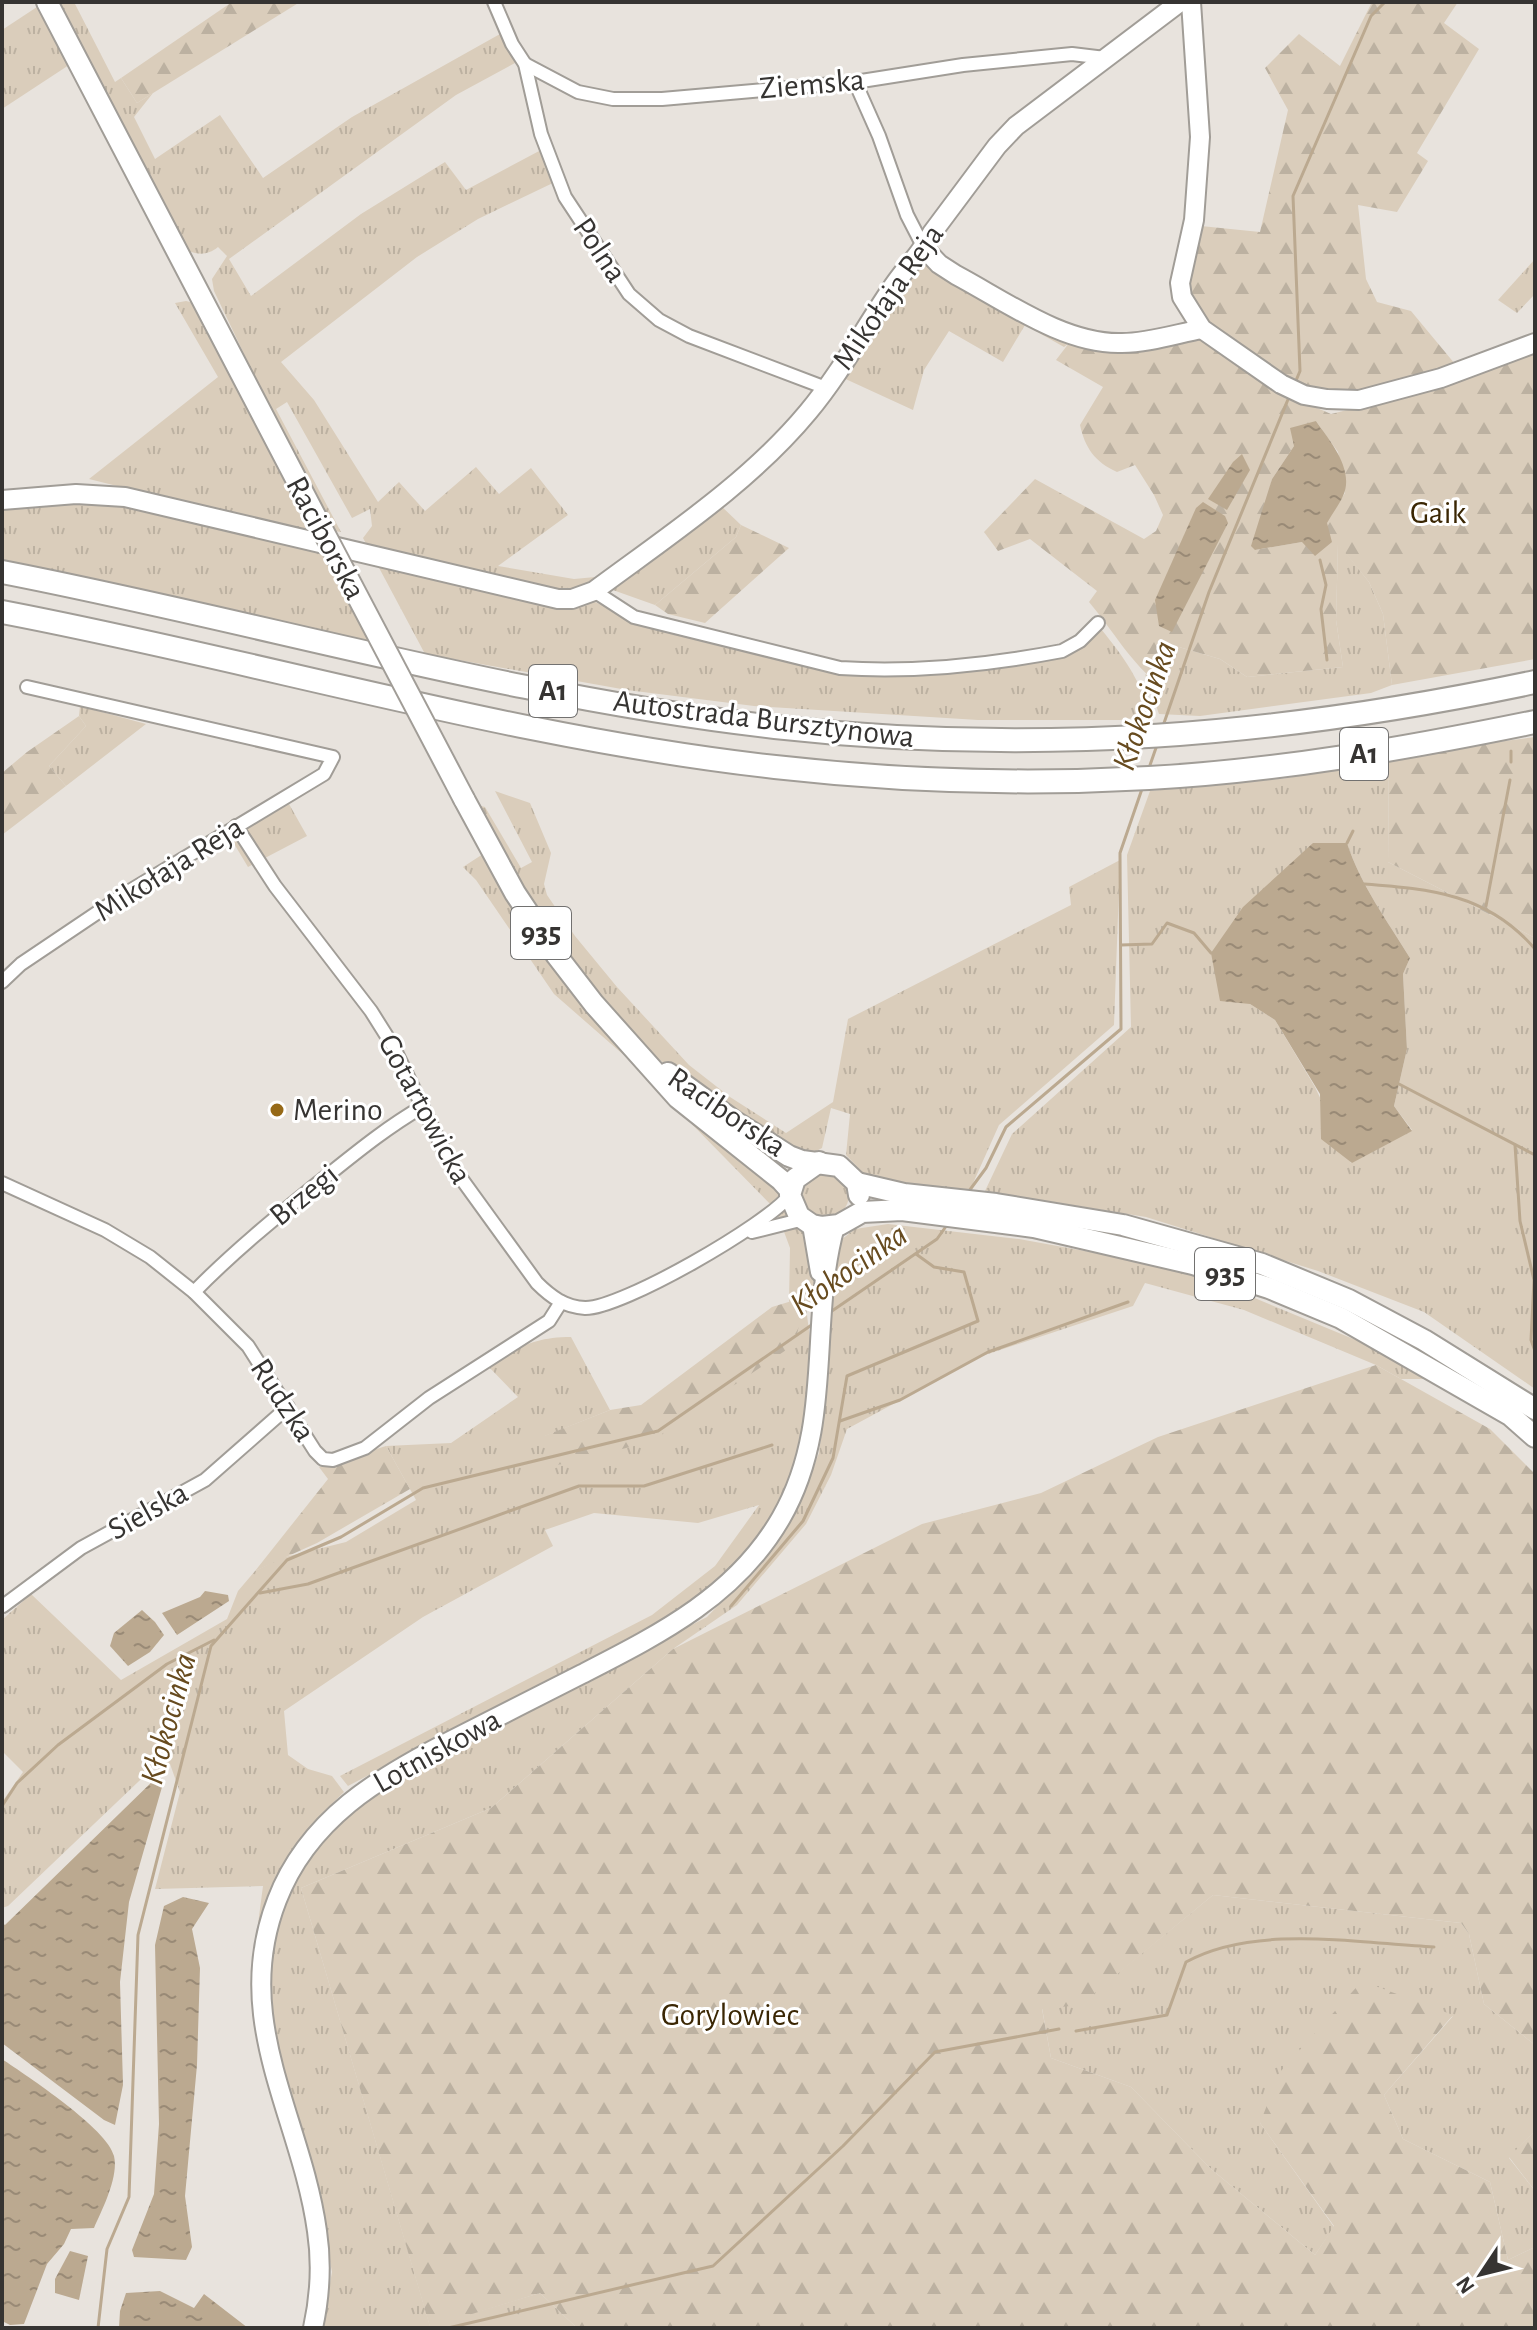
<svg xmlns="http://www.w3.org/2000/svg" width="1537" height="2330" viewBox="0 0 1537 2330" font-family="'Alegreya Sans',sans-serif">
	<defs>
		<pattern id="grass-tufts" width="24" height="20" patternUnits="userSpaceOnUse" patternTransform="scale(2)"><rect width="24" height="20" fill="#dacdbb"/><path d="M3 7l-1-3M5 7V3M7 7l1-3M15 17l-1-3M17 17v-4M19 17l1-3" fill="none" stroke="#bcb1a1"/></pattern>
		<pattern id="forest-firs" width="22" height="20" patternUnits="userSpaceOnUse" patternTransform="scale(2)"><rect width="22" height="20" fill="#dacdbb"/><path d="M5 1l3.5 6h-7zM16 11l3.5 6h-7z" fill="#bcb1a1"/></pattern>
		<pattern id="water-ripples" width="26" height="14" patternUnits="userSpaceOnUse" patternTransform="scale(2)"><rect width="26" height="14" fill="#bba990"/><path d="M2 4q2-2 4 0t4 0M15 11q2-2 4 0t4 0" fill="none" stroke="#998a76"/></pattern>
	</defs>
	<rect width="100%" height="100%" fill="#e8e3dd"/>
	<!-- grass -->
	<g fill="url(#grass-tufts)" fill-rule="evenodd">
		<path d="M55 2H74L115 82 121 78 137 103 153 93 134 117 155 159 220 115 263 178 352 117 500 34 515 63 456 95 229 259 251 296 361 214 445 162 466 190 541 150 555 182 478 219 417 257 281 362 314 400 378 502 399 482 425 511 476 467 499 494 531 468 568 515 498 566 574 579 606 576 600 581 561 593 371 553 363 538 372 526 370 509 352 518 287 402 276 409 341 532 326 530C288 451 253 371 214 291L212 279 227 256 218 247C208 255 200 255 188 251Z"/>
		<path d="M40 5 69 65 2 109V30Z"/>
		<path d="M1535 259V294L1517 313 1498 300Z"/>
		<path d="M931 265 1073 340 1064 347 1025 325 1003 362 949 331 924 370 913 410 839 376 917 266Z"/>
		<path d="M186 301 198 304 211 327 309 534 89 479 218 377 175 303Z"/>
		<path d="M95 502 111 503 321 550 369 641 2 561V509Z"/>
		<path d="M718 503 741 525 736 537 655 605 610 589Z"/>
		<path d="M1338 543 1369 582 1383 614 1392 685 1371 693 1200 716 1159 714 1145 674 1160 685 1179 647 1220 659 1247 677 1343 667 1336 620Z"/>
		<path d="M377 564 593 601 642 624 856 676 930 675 1064 657 1079 649 1101 629C1123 656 1143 683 1149 716L1120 720H978L754 706 627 690 425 654Z"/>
		<path d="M80 706 146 724 66 786 49 766 86 726 79 716Z"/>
		<path d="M1389 756 1388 862 1535 938V1389L1424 1312 1318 1271 1146 1217 985 1191 1012 1134 1131 1027 1127 855 1150 791 1288 778ZM1347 843C1361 886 1387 920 1410 958L1403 974 1407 1049 1394 1106 1412 1130 1351 1163 1315 1087 1275 1020 1250 1004Z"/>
		<path d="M495 791 530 803 551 853 544 884 547 895 575 936 617 987 689 1065 730 1097 786 1133 833 1102 848 1019 1071 905 1069 887 1120 860 1114 1025 999 1125 970 1190 869 1179 846 1155 850 1114 831 1108 822 1148 811 1154 796 1151 690 1084 640 1044 613 1016 522 893 471 803 485 807 521 868 532 862Z"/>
		<path d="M289 804 307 836 248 867 230 837Z"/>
		<path d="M483 854 568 980 781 1189 811 1242 817 1281 815 1309 805 1299 812 1355 803 1441 788 1488 755 1541 710 1589 655 1624 348 1786 340 1776 652 1615 715 1566 759 1505 698 1523 594 1513 545 1530 553 1546 423 1617 284 1711 288 1755 308 1769 332 1776 344 1792C291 1844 276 1868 256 1939L263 1886 155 1889 180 1792 170 1764 159 1762 8 1906 2 1908V1802L23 1772 2 1751V1620L31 1594 121 1680 227 1619 238 1591 255 1571 281 1558 346 1542 416 1500 386 1446 451 1443 518 1397 487 1365C518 1347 535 1337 571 1337L610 1410 545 1436 559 1465 805 1298 789 1302 790 1248 776 1210 626 1057 554 994 476 880 463 867Z"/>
		<circle cx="826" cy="1195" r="23"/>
		<path d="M888 1224 1019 1239 1151 1263 1204 1277 1380 1350 1434 1379H1401L1376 1365 1244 1310 1145 1283 1133 1306 982 1356 847 1429 831 1475 806 1524 737 1605 673 1649 491 1808 301 1888 430 2326 540 2293 577 2328H322L332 2272 310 2155 285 2079 270 2012 269 1972 275 1933 293 1883 307 1856 335 1823 377 1787 707 1617 774 1547 796 1511 819 1453 828 1384 833 1277 837 1243 855 1229Z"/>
		<path d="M1213 1895 1461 1923 1469 1934 1484 2004 1535 2045V2131L1509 2158 1535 2191V2247L1508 2260 1490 2182 1403 2139 1384 2095 1453 2016 1260 2123 1334 2227 1315 2255 1211 2169 1131 2087 1051 2058 1042 2008 1080 2004Z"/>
	</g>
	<!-- forest -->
	<g fill="url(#forest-firs)" fill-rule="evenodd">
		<path d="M232 2H300L137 103 121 78Z"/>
		<path d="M1372 2H1458L1444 23 1479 49 1417 153 1428 161 1397 212 1358 205 1366 279 1377 302 1411 311 1455 364 1358 393 1324 392 1301 385 1260 362 1209 329 1186 291 1201 226 1260 232 1288 110 1265 68 1299 34 1340 66Z"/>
		<path d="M1198 334 1269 387 1331 414 1424 391 1535 351V659L1392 685 1383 614 1369 582 1338 544 1336 620 1343 667 1247 677 1220 659 1179 647 1160 685C1132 665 1112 629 1089 602L1097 591 1030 539 998 551 984 532 1035 479 1144 539 1156 531 1163 515 1154 495 1135 465 1117 472C1095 462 1085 448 1080 425L1103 387 1056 360 1069 343ZM1316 421 1338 452 1345 493 1326 523 1302 542 1255 550 1272 479 1294 446Z"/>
		<path d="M741 525 789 548 705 623 668 614 655 605 736 537Z"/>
		<path d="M79 716 86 726 49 766 66 786 2 835V773L27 752Z"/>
		<path d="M1535 737V938L1388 862 1389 756Z"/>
		<path d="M805 1297 795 1344 650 1442 558 1465 544 1436 610 1410 641 1405 772 1307Z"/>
		<path d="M1376 1365 1490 1429 1535 1474V2045L1484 2004 1469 1934 1461 1923 1213 1895 1080 2005 1042 2009 1051 2058 1131 2087 1211 2169 1315 2255 1334 2226 1260 2123 1280 2072 1362 1981 1453 2015 1384 2095 1403 2139 1490 2182 1508 2260 1535 2247V2328H577L540 2293 430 2327 301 1888 491 1808 673 1649 922 1524 1041 1493 1158 1437Z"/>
		<path d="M386 1446 410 1489 317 1543 255 1571 328 1479 319 1467Z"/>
		<path d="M1535 2131V2191L1509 2157Z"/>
	</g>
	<!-- water -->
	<g fill="url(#water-ripples)">
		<path d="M1316 421C1330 441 1355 470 1343 496 1339 505 1332 514 1327 523L1332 542 1315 556 1302 542 1255 550 1251 546 1272 479 1294 446 1290 428Z"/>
		<path d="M1242 454 1250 470 1227 510 1208 499 1233 462Z"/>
		<path d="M1203 502 1225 516 1228 523 1172 632 1159 626 1155 600 1196 508Z"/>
		<path d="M1313 843H1347C1361 886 1387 920 1410 958L1403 974 1407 1049 1394 1106 1412 1131 1352 1163 1321 1139 1320 1094 1275 1020 1250 1004 1220 1001 1211 953 1243 907Z"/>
		<path d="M205 1591 228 1595 229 1601 177 1635 162 1613 200 1597Z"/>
		<path d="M142 1610 155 1622 164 1635 150 1652 128 1666 110 1646 114 1633Z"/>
		<path d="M158 1776 164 1780 129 1902 120 1982 123 2085 115 2125 104 2120 2 2043V1923L5 1925Z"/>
		<path d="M183 1897 209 1903 192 1929 200 1968 197 2065 185 2196 192 2247 186 2260 134 2257 132 2250 154 2194 159 2124 155 1945 164 1906Z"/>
		<path d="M2 2059C27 2076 108 2129 114 2156 119 2177 102 2210 94 2228L71 2229 64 2244 47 2264 24 2324 10 2325 2 2321Z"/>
		<path d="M70 2251 88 2256 79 2300 55 2293V2279Z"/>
		<path d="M160 2291 194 2308 204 2294 248 2328H119L120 2311 126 2293Z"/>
	</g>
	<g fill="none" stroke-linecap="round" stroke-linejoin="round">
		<!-- stream -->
		<g stroke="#bba990" stroke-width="3">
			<path d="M1295 383 1300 371 1293 196 1371 16 1385 2"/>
			<path d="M1320 560 1326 585 1321 609 1327 660"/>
			<path d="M1163 726 1209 592 1289 397"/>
			<path d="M1511 762V751"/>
			<path d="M1149 768 1157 745"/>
			<path d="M1347 843 1353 831"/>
			<path d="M1364 884C1431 889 1488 894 1535 949"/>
			<path d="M1486 906 1510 780"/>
			<path d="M1121 945 1152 944 1167 923 1194 933 1211 953"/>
			<path d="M1399 1084 1535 1155"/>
			<path d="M1515 1145 1520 1221 1534 1280 1531 1340 1535 1351"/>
			<path d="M969 1191 986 1168 1006 1127 1121 1029 1120 853 1143 786"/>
			<path d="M829 1313 937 1239 947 1225"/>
			<path d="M840 1421 900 1400 988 1352 1128 1302"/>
			<path d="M260 1593 308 1584 579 1486H644L772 1445"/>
			<path d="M731 1606 803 1521 833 1458 847 1376 978 1321 964 1272 934 1267 916 1254"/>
			<path d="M2 1806 17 1783 58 1745 167 1664 214 1640"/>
			<path d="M1076 2031 1167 2015 1186 1962C1255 1924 1357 1943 1434 1947"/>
			<path d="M98 2328 107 2249 129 2197 138 1935 211 1646 287 1560 341 1537 423 1488 658 1431 813 1324"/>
			<path d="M448 2328 713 2266 843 2146 935 2052 1059 2029"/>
		</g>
		<defs>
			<g id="street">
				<path d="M494 2 512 44 525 64 541 134 565 197 629 294 659 320 689 336 826 388"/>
				<path d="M525 64 578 92 613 99H662L855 82 963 65 1072 54 1105 58"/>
				<path d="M855 82 879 136 907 215 924 248"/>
				<path d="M594 591 634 617 840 668C914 673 989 665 1062 651L1080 641 1098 623"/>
				<path d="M236 826 275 886 371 1011 393 1046 450 1163 537 1283C551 1297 565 1307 585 1308 621 1309 768 1224 790 1195"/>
				<path d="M2 982 21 964 128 892 324 774 333 757 27 687"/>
				<path d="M2 1183 105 1230 150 1257 194 1292 248 1346 315 1451 323 1459 333 1460 365 1448 429 1398 549 1321 561 1302"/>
				<path d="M752 1232 804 1219"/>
				<path d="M194 1292C232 1253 275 1218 318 1183 352 1156 384 1129 422 1107"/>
				<path d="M3 1606 81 1548 205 1480 288 1407"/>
			</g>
			<g id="secondary">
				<path d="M1191 2 1200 137 1194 220 1180 283 1182 297 1202 329 1281 384 1304 395 1327 399 1359 400 1441 378 1535 343"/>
				<path d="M924 248 939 264 956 275C1005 301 1065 345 1122 343 1148 343 1176 334 1202 329"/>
				<path d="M2 500 76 494 125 497 558 599H572L594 591C668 536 749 483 808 412 839 375 863 331 890 291 903 270 921 254 932 233L997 146 1016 126 1180 2"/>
				<path d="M812 1225 820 1272"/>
				<path d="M313 2328C320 2296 322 2264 317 2231 301 2116 230 2020 277 1900 308 1819 379 1777 452 1740 495 1718 539 1696 582 1674 660 1634 736 1596 781 1518 835 1424 808 1324 835 1226"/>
			</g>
			<g id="primary">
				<path d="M47 2 320 525"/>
				<path d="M464 799 515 893 557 956 594 1004 678 1098 781 1180 790 1190"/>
				<path d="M668 1073 734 1121 789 1156 802 1161 839 1166 857 1183 859 1195"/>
				<path d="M819 1162 795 1179 790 1195 799 1216 812 1225 822 1227 839 1225 862 1212 902 1210 1034 1227 1193 1264 1269 1288 1341 1318 1510 1415 1535 1437"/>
				<path d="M857 1183 904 1194 996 1204 1123 1225 1262 1264 1349 1300 1424 1340 1535 1409"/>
			</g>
			<g id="highway">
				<path d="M2 572C260 622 514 698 775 727 1036 756 1279 736 1535 682"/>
				<path d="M2 612C260 661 513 738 775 767 899 781 1025 785 1149 778 1279 771 1408 748 1535 722"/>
			</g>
		</defs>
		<!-- street casing -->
		<use href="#street" stroke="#a19d97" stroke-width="16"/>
		<!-- secondary casing -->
		<use href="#secondary" stroke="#a19d97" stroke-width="22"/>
		<!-- primary casing -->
		<use href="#primary" stroke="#a19d97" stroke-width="24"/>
		<!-- highway casing -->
		<use href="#highway" stroke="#a19d97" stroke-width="26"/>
		<!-- street -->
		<use href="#street" stroke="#fff" stroke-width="12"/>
		<!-- secondary -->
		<use href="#secondary" stroke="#fff" stroke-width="18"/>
		<!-- primary -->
		<use href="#primary" stroke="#fff" stroke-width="20"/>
		<!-- highway -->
		<use href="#highway" stroke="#fff" stroke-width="22"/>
		<defs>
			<path id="primary-bridge" d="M320 525 464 799"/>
		</defs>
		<!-- primary-bridge casing -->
		<use href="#primary-bridge" stroke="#a19d97" stroke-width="24" stroke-linecap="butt"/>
		<!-- primary-bridge -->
		<use href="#primary-bridge" stroke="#fff" stroke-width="20"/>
	</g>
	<!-- markers -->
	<circle fill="#966917" stroke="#fff" stroke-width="3" cx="277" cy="1110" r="8"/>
	<g text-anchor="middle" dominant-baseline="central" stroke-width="6" stroke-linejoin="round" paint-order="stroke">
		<!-- shield labels -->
		<g fill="#fff" stroke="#727170" stroke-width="2">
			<rect x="529" y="665" width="48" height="52" rx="6"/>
			<rect x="1340" y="728" width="48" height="52" rx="6"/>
			<rect x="511" y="907" width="60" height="52" rx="6"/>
			<rect x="1195" y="1248" width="60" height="52" rx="6"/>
		</g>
		<g font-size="30" font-weight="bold" fill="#363432">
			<text x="553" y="691">A1</text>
			<text x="1364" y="754">A1</text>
			<text x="541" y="933">935</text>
			<text x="1225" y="1274">935</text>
		</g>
		<!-- street labels -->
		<g font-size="32" fill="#363432" stroke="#fff">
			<text transform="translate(812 84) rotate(-5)">Ziemska</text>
			<text transform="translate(600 250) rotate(56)">Polna</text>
			<text transform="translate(888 297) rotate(-55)">Mikołaja Reja</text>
			<text transform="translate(326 538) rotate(62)">Raciborska</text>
			<text transform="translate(764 719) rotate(7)">Autostrada Bursztynowa</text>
			<text transform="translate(169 869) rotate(-32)">Mikołaja Reja</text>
			<text transform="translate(425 1109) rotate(62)">Gotartowicka</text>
			<text transform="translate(727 1112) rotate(34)">Raciborska</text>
			<text transform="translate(304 1195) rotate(-39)">Brzegi</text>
			<text transform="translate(283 1400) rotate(57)">Rudzka</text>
			<text transform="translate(148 1511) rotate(-29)">Sielska</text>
			<text transform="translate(437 1751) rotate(-29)">Lotniskowa</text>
		</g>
		<!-- park labels -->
		<g font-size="32" fill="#3a2603" stroke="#fff">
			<text x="1438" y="513">Gaik</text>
			<text x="730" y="2015">Gorylowiec</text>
		</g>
		<!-- poi labels -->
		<g font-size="32" fill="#363432" stroke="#fff" text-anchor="start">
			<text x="293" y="1110">Merino</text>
		</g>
		<!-- water labels -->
		<g font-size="34" font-style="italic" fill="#674b1f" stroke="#fff">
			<text transform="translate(1145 706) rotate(-71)">Kłokocinka</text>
			<text transform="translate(849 1270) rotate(-35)">Kłokocinka</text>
			<text transform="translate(169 1719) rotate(-75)">Kłokocinka</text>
		</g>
	</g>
	<!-- border -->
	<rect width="1537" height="2330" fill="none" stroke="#363432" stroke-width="8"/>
	<!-- north arrow -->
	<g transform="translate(1481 2274) rotate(235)" stroke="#ffffff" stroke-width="6" paint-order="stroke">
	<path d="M0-6L14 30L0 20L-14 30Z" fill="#363432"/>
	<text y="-12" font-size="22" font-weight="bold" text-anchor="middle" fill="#363432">N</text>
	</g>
</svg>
